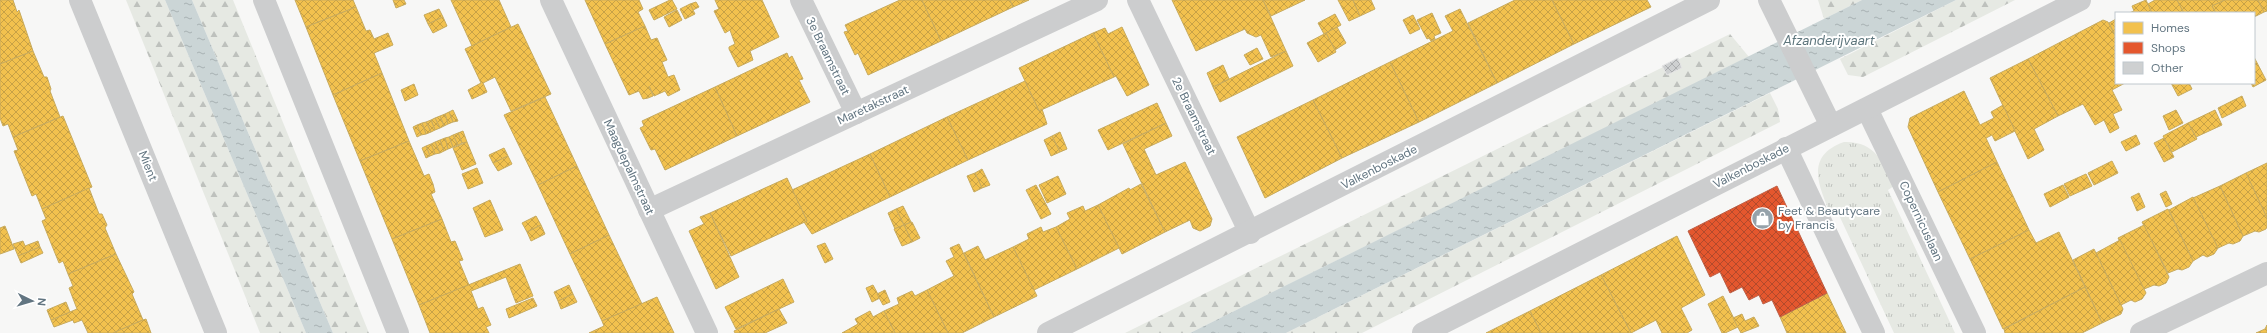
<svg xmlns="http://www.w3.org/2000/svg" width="2267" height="333" viewBox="0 0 2267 333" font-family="'DM Sans',sans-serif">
	<defs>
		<pattern id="forest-firs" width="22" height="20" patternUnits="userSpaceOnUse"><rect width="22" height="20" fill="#e6e9e3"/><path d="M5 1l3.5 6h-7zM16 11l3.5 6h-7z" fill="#bec1bd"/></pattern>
		<pattern id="park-tufts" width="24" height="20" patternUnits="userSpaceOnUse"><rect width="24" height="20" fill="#e6e9e3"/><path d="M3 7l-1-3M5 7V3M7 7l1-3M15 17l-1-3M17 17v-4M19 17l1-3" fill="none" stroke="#bec1bd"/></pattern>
		<pattern id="water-ripples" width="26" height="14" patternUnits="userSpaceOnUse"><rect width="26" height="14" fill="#cbd5d6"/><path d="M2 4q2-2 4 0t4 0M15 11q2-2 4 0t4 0" fill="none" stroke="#a8b1b3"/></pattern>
		<pattern id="homes-cross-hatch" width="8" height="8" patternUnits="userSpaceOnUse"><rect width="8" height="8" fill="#f2c14e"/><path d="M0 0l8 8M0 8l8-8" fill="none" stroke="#c7a146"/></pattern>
		<pattern id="shops-cross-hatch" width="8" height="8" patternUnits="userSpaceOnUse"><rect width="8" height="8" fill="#e4572e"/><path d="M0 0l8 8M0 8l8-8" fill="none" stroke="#b24a2c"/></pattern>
		<pattern id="building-cross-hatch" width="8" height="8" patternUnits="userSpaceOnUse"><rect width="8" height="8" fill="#ced0d1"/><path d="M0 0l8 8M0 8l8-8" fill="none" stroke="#abadaf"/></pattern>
	</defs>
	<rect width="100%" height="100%" fill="#f7f7f6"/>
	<!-- forest -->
	<g fill="url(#forest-firs)">
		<path d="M126 0H165L306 333H260Z"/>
		<path d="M192 0H233L369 333H333Z"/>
		<path d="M1818 0H1862L1824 19Z"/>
		<path d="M1956 0H2015L1863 77 1848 75 1840 59Z"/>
		<path d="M1730 34 1749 57 1190 333H1125Z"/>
		<path d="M1770 93 1778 109 1780 122 1362 333H1286Z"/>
	</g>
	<!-- park -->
	<path fill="url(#park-tufts)" d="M1844 142C1875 141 1883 162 1894 186L1888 190 1955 333H1894L1838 213 1831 215C1819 187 1804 156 1844 142Z"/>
	<!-- water -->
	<g fill="url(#water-ripples)">
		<path d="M165 0H192L333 333H306Z"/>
		<path d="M1862 0H1956L1286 333H1190Z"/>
	</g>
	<!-- homes -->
	<g fill="url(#homes-cross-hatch)" stroke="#c7aa5d">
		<path d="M0 0H13L17 12 19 10 33 51 0 64Z"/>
		<path d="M295 0H353L356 7 306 27Z"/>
		<path d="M393 0H404L406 4 396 8Z"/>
		<path d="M451 0H499L511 27 472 46Z"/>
		<path d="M585 0H639L643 9 638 12 645 26 605 44Z"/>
		<path d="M670 0H672L677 9 654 20 649 10Z"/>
		<path d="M715 0H762L779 37 750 51 753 60 738 67 729 49V47L735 44 730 30 725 33 714 11 719 9Z"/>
		<path d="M900 0H922L941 41 868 75 858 53 855 55 844 32 848 31 845 25Z"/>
		<path d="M922 0H1010L1013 7 941 41Z"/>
		<path d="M1010 0H1029L1013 7Z"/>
		<path d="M1172 0H1263L1286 51 1271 57 1261 35 1256 37 1247 33 1245 29 1196 51Z"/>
		<path d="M1263 0H1305L1271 16Z"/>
		<path d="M1338 0H1353L1360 16 1349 21Z"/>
		<path d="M1353 0H1371L1375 9 1360 16Z"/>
		<path d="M1515 0H1552L1574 44 1497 83 1468 23Z"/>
		<path d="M1552 0H1647L1651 7 1574 44Z"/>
		<path d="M2146 0 2152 13H2129L2134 11 2132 6Z"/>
		<path d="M2155 0H2177L2184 13H2152L2148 4Z"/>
		<path d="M2177 0H2225L2212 6 2216 13H2184Z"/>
		<path d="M2225 0H2258L2264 12 2254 17V13H2216L2212 6Z"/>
		<path d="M2258 0H2267V11L2264 12Z"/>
		<path d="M696 2 699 7 693 10 690 4Z"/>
		<path d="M690 4 695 14 685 19 680 9Z"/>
		<path d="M356 7 366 31 370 30 374 39 388 33 393 45 374 53 382 73 333 95 306 27Z"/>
		<path d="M439 9 443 17 428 24 424 15Z"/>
		<path d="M1460 9 1497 83 1419 122 1390 62 1453 31 1445 16Z"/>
		<path d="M677 10 682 20 669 27 664 17Z"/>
		<path d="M1432 13 1441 33 1434 36 1435 39 1431 41 1429 38 1427 39 1417 20Z"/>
		<path d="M1335 14 1341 25 1324 34 1318 23Z"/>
		<path d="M1413 15 1420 29 1410 34 1403 20Z"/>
		<path d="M443 17 447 26 433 33 428 24Z"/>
		<path d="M2116 19V37L2109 23Z"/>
		<path d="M2103 20 2108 22 2116 37V83H2125L2112 90 2122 110 2113 114 2119 128 2110 133 2104 120 2095 125 2083 104 2058 116 2028 59Z"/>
		<path d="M518 24 551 94 511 111 495 77 483 83 487 92 472 99 468 90 481 83 465 49Z"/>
		<path d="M645 26 651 40 657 38 667 60 662 62 668 77 674 75 680 90 668 96 665 91 654 96 649 86 653 96 648 98 643 99 639 91 629 95 605 44Z"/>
		<path d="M1122 27 1149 85 1127 96 1116 76 1114 77 1093 33 1105 28 1108 34Z"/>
		<path d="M1337 27 1346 43 1335 50 1326 33Z"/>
		<path d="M1093 33 1114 77 1039 111 1019 68Z"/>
		<path d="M1326 33 1336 52 1318 62 1307 43Z"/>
		<path d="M1257 48 1263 59 1250 65 1244 55Z"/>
		<path d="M33 51 44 77H47L51 89 50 91 60 117 13 137 8 124 3 126 0 118V64Z"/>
		<path d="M1286 51 1293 66 1220 102 1213 87Z"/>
		<path d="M787 53 789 58 792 56 803 79 799 80 810 102 737 136 715 87Z"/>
		<path d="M2254 57 2266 80 2253 87 2251 83H2254Z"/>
		<path d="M2028 59 2058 116 2034 129 2044 150 2028 159 1990 78Z"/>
		<path d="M1390 62 1419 122 1342 158 1313 100Z"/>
		<path d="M1223 65 1229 79 1213 87 1207 73Z"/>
		<path d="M382 73 409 141 360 161 333 95Z"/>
		<path d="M1025 81 1039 111 1042 109 1047 124 968 160 947 117Z"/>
		<path d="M2171 83H2189L2192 89 2178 96Z"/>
		<path d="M414 84 418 95 405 101 401 90Z"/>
		<path d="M715 87 737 136 665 170 655 149 651 150 640 128 644 126 642 121Z"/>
		<path d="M1964 91 1980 125 1994 118 1991 112 2003 105 2015 131 1995 141 1992 135 1986 138 1997 162 1938 192 1908 127 1910 118Z"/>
		<path d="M2242 96 2246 106 2222 118 2218 108Z"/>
		<path d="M545 97 577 166 538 185 504 115Z"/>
		<path d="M1313 100 1342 158 1265 198 1237 137Z"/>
		<path d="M1157 103 1166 123 1108 150 1098 130Z"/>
		<path d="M453 110 458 121 453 122 449 112Z"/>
		<path d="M2176 110 2183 123 2169 130 2163 116Z"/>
		<path d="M2215 110 2222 125 2196 137 2188 123Z"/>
		<path d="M449 112 453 122 448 124 445 114Z"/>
		<path d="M445 114 448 124 444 126 440 116Z"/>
		<path d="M63 116 92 187 42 209 36 194 32 196 14 151 18 150 13 137Z"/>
		<path d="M440 116 444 126 440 128 435 118Z"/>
		<path d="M947 117 968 160 890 197 870 154Z"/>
		<path d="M435 118 440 128 435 130 431 120Z"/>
		<path d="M431 120 435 130 431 132 426 122Z"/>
		<path d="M426 122 431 132 426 134 422 123Z"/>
		<path d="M422 123 426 134 421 135 417 125Z"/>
		<path d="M1166 123 1172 136 1144 149 1156 175 1185 162 1212 219 1210 226 1200 231 1193 228 1190 220 1165 232 1123 144Z"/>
		<path d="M2188 123 2197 139 2172 152 2163 136Z"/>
		<path d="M417 125 421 135 417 137 413 127Z"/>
		<path d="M463 131 467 142 462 143 458 133Z"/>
		<path d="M1060 132 1067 149 1060 152 1052 136Z"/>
		<path d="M458 133 462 143 458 145 453 135Z"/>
		<path d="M453 135 458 145 453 147 449 137Z"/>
		<path d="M2136 135 2140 144 2126 151 2121 142Z"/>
		<path d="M1052 136 1060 152 1051 156 1044 140Z"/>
		<path d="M449 137 453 147 448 149 445 138Z"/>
		<path d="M445 138 448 149 444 151 440 140Z"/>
		<path d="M2164 138 2174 157 2164 162 2154 143Z"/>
		<path d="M440 140 444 151 440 153 435 142Z"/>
		<path d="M409 141 424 176 429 174 433 184 435 192 431 194 442 219 392 239 360 161Z"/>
		<path d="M435 142 440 153 435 154 431 144Z"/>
		<path d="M467 142 476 164 462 170 453 148Z"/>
		<path d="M431 144 435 154 430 156 426 146Z"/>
		<path d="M426 146 430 156 426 158 422 148Z"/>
		<path d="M504 148 508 156 493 163 489 155Z"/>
		<path d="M870 154 890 197 812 234 804 222 807 221 792 190Z"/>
		<path d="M508 156 512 164 498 171 493 163Z"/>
		<path d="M2112 161 2118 173 2094 185 2088 173Z"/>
		<path d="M1997 162 2029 230 1970 259 1938 192Z"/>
		<path d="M2267 163V218L2246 173Z"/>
		<path d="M577 166 609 235 570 254 538 185Z"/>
		<path d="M477 168 483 183 468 189 462 174Z"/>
		<path d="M982 169 990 185 982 188 975 173Z"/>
		<path d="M975 173 982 188 974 192 967 176Z"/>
		<path d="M2246 173 2267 218V226L2266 229 2259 232 2255 231 2243 236 2220 186Z"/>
		<path d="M2086 174 2092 186 2070 196 2064 184Z"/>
		<path d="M1058 176 1066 194 1047 203 1039 185Z"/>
		<path d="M787 178 807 221 731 256 710 213Z"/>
		<path d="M1141 184 1165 232 1122 254 1098 205 1129 188 1130 190Z"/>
		<path d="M1036 185 1051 214 1041 219 1026 190Z"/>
		<path d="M2063 185 2069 197 2050 207 2044 194Z"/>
		<path d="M2220 186 2243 236 2240 241 2233 244 2229 243 2218 248 2193 198Z"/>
		<path d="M89 188 99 214H102L107 225 105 228 116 254 68 274 63 261 59 263 42 221 46 219 42 209Z"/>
		<path d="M2166 191 2172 204 2166 207 2160 194Z"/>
		<path d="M2139 193 2145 207 2137 211 2131 197Z"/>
		<path d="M2193 197 2218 248 2214 254 2207 257 2203 255 2193 261 2169 210Z"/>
		<path d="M490 200 503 230 485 237 473 208Z"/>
		<path d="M1098 205 1119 248 1077 269 1056 227 1070 219 1067 213 1083 206 1085 211Z"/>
		<path d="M903 206 911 222 904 225 896 209Z"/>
		<path d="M896 209 904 225 895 229 888 213Z"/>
		<path d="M2168 209 2193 261 2189 267 2182 270 2178 269 2168 273 2142 222Z"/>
		<path d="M710 213 739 277 716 289 689 231 704 224 700 217Z"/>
		<path d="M536 216 541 225 527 232 522 223Z"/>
		<path d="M442 219 451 242 455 241 463 260 459 261 469 285 419 305 392 239Z"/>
		<path d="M912 222 920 238 912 242 904 225Z"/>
		<path d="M541 225 545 234 531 241 527 232Z"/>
		<path d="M904 225 912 242 902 246 894 229Z"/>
		<path d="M2144 225 2169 277 2166 283 2159 286 2154 285 2144 289 2118 238Z"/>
		<path d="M5 226 14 249 0 254V228Z"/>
		<path d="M1041 227 1043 232 1056 227 1077 269 1034 290 1013 247 1029 239 1027 234Z"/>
		<path d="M2029 230 2036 243 2059 232 2085 287 2003 329 1970 259Z"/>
		<path d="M609 235 642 304 602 321 570 254Z"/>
		<path d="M1677 236 1705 295 1681 308 1692 330 1687 333H1662L1656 320 1631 333 1601 275Z"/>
		<path d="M2120 240 2146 293 2142 299 2135 302 2131 300 2121 305 2096 253Z"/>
		<path d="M23 241 25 246 38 241 40 247 18 256 13 244Z"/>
		<path d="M825 243 833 259 825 263 817 246Z"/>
		<path d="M959 244 994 317 962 333H948L927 290 954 276 946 261 954 257 950 248Z"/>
		<path d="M978 246 985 260 1013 247 1037 296 994 317 964 253Z"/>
		<path d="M40 247 43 253 21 263 18 256Z"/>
		<path d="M2094 249 2123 309 2121 314 2102 323 2073 260Z"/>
		<path d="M116 254 134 292 132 294 143 320 113 333H88L82 320 74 323 73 320 54 327 51 320 77 309 69 288 73 286 68 274Z"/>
		<path d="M520 264 533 296 516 303 506 277 471 291 478 309 483 307 491 325 486 327 489 333H430L419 305Z"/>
		<path d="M1601 275 1631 333H1541L1530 311Z"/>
		<path d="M783 279 794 302 736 329 725 307Z"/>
		<path d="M569 285 573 294 558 301 554 292Z"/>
		<path d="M873 285 880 298 872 302 866 288Z"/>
		<path d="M2085 287 2102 323 2082 333H2005L2004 329Z"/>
		<path d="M885 290 890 302 883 305 877 294Z"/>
		<path d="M927 290 948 333H895L884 311 899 304 897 298 912 291 915 296Z"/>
		<path d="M1827 293 1846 333H1787L1780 317Z"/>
		<path d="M573 294 577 302 561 309 558 301Z"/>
		<path d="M1723 296 1738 327 1725 333H1722L1708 304Z"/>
		<path d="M657 297 674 333H589L604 326 602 321Z"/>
		<path d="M533 298 537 306 509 318 506 309Z"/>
		<path d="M66 302 70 312 51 320 47 310Z"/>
		<path d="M779 309 787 323 765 333H735L734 331Z"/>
		<path d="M870 311 873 317 884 311 895 333H842L858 324 855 319Z"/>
		<path d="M1530 311 1541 333H1486Z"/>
		<path d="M1742 314 1745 321 1754 317 1759 326 1741 333 1733 318Z"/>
		<path d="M146 319 151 333H113L143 320Z"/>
		<path d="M2267 325V333H2256L2265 329Z"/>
	</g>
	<!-- shops -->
	<path fill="url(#shops-cross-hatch)" stroke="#bd6047" d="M1777 186 1827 293 1780 317 1772 300 1763 304 1759 295 1749 300 1742 287 1730 293 1720 272 1710 277 1688 231Z"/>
	<!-- building -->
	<path fill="url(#building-cross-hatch)" stroke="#e6e6e6" d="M1678 58 1682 68 1667 75 1662 66Z"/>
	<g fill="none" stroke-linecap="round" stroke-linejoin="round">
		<!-- minor -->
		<g stroke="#cccdce" stroke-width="22">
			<path d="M80 0 216 333"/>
			<path d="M264 0 398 333"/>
			<path d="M551 0 707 333"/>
			<path d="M801 0 856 113"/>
			<path d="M1138 0 1250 233"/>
			<path d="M1769 0 1831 126"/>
			<path d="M1867 109 1975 333"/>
			<path d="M1786 148 1874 333"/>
			<path d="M649 210 1097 0"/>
			<path d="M1048 333 1709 0"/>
			<path d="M1423 333 2080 0"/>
			<path d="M2141 333 2267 273"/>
		</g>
	</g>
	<!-- icons -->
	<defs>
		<symbol id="shop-disc" viewBox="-11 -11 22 22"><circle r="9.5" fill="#96a2aa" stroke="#fff"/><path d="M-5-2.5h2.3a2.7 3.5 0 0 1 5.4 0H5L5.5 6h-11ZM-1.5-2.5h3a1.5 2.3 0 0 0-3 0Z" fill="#fff"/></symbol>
	</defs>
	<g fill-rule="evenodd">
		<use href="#shop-disc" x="1750" y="206" width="25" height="25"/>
	</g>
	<g text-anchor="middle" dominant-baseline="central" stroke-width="4" stroke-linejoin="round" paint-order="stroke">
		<!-- street labels -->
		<g font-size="12" fill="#627581" stroke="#fff">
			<text transform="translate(828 56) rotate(64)">3e Braamstraat</text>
			<text transform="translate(873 105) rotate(-25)">Maretakstraat</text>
			<text transform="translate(1194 116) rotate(64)">2e Braamstraat</text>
			<text transform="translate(148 166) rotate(68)">Mient</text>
			<text transform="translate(1751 166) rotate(-27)">Valkenboskade</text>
			<text transform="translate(629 167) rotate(65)">Maagdepalmstraat</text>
			<text transform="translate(1379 167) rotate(-27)">Valkenboskade</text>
			<text transform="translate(1921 221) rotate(65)">Copernicuslaan</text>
		</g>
		<!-- poi labels -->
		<g font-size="12" fill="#627581" stroke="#fff" text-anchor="start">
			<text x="1778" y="211">Feet &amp; Beautycare<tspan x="1778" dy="14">by Francis</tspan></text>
		</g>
		<!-- water labels -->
		<g font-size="13" font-style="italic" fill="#5d757c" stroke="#fff">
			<text x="1829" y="40">Afzanderijvaart</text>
		</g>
	</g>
	<!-- legend -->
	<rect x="2115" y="12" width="140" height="72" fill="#ffffff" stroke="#c0c8cd"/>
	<rect x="2123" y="22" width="20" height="12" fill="#f2c14e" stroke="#c0c8cd"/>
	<text x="2151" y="32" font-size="12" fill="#627581">Homes</text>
	<rect x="2123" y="42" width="20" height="12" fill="#e4572e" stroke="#c0c8cd"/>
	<text x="2151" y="52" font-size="12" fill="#627581">Shops</text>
	<rect x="2123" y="62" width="20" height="12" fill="#ced0d1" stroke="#c0c8cd"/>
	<text x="2151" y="72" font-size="12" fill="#627581">Other</text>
	<!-- north arrow -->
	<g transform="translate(32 301) rotate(95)" stroke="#ffffff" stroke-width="3" paint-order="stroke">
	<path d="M0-3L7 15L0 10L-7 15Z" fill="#627581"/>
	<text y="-6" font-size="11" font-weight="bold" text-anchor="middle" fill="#627581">N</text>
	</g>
</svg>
